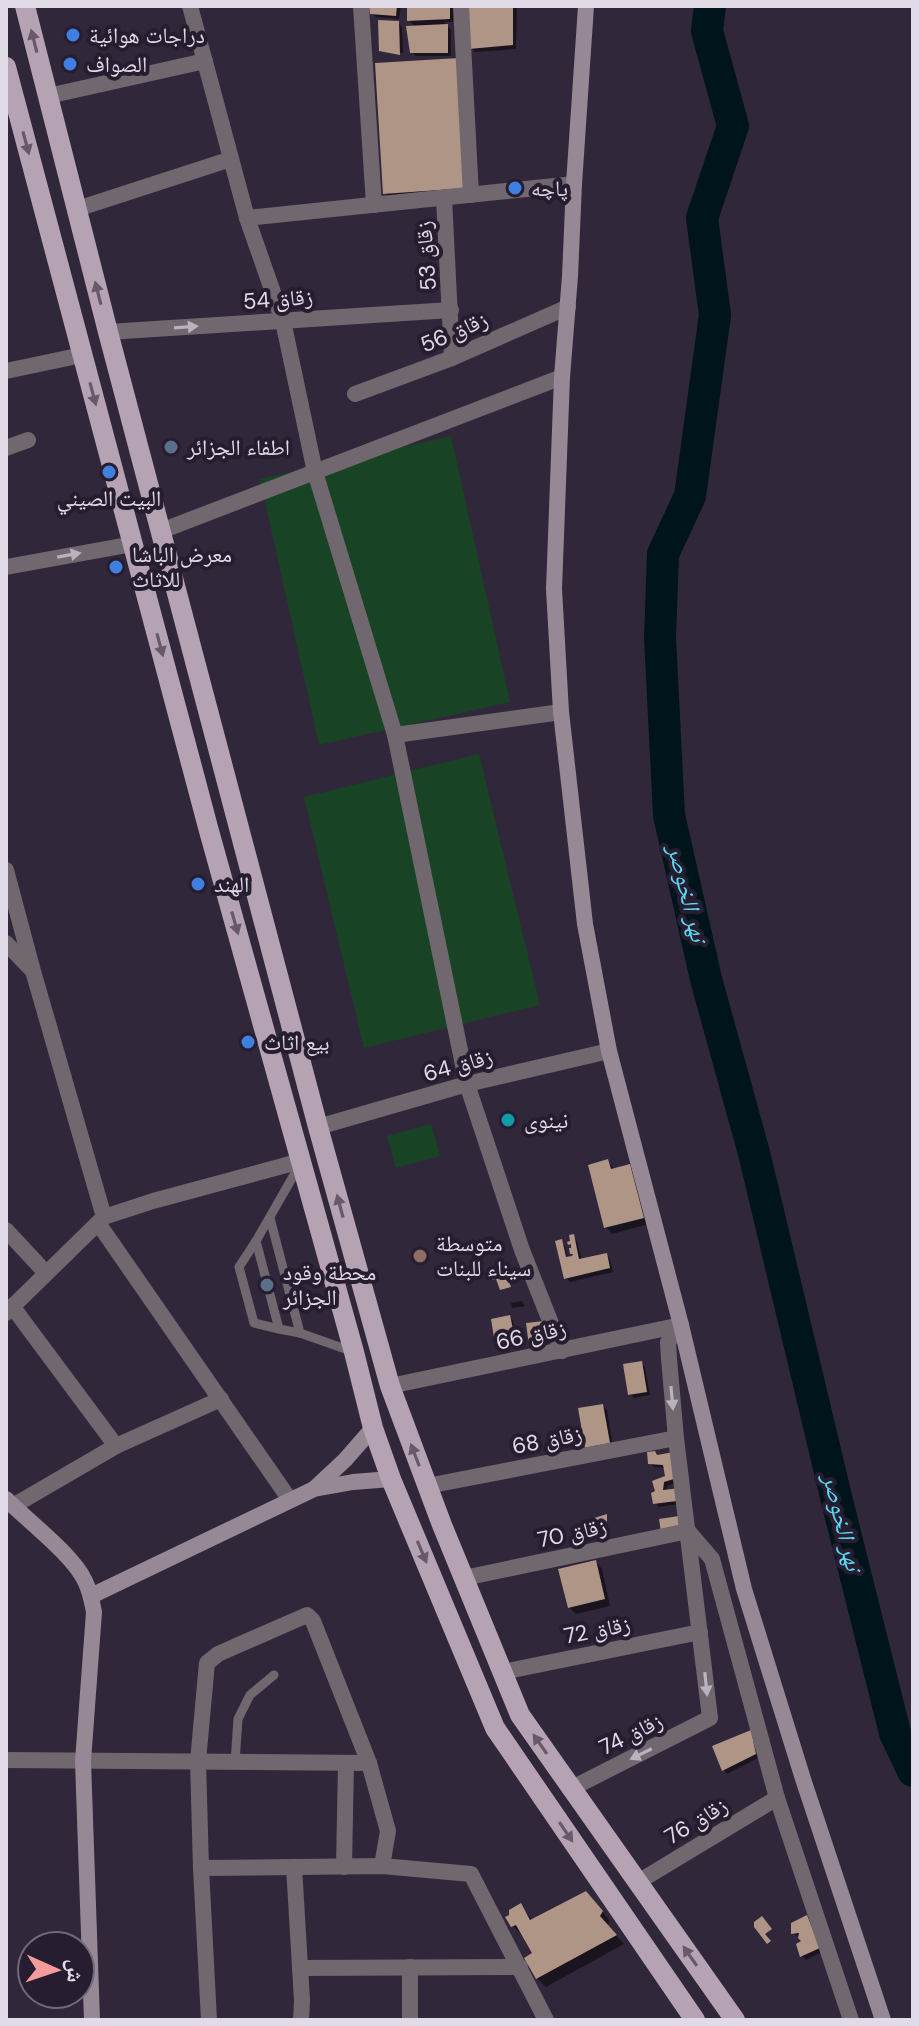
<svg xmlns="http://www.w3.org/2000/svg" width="919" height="2026" viewBox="0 0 919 2026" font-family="'DM Sans','Noto Naskh Arabic',sans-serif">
	<rect width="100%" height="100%" fill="#31273b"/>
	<!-- green -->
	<g fill="#194325">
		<path d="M451 436 510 702 319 745 260 479Z"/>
		<path d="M479 754 540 1005 364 1048 304 797Z"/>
		<path d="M431 1124 440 1156 396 1168 387 1136Z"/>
	</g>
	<!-- shadow -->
	<g fill="#0007">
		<path d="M371 6H401L399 19 376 17 372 13Z"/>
		<path d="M409 6H453V22H444L451 30V56H416L412 52 416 28 409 20Z"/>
		<path d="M466 6H517L516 49 475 52 471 48Z"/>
		<path d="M398 23 402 27 403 53 382 50Z"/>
		<path d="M378 65 475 196 394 202 385 193Z"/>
		<path d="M608 1161 615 1170 630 1166 636 1173 649 1224 612 1234 606 1227Z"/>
		<path d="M573 1237 577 1241 582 1261 606 1255 610 1259 613 1272 570 1282 566 1278 561 1242 565 1246 568 1259 576 1257 572 1253Z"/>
		<path d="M522 1301 525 1306 513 1308 512 1307 511 1303Z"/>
		<path d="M509 1317 513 1321 517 1337 500 1341 496 1337Z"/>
		<path d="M641 1363 645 1367 650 1395 634 1398 630 1394Z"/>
		<path d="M603 1406 607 1410 613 1447H587Z"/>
		<path d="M655 1453 680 1482 667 1486V1492L679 1490 689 1532 681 1518 679 1504 659 1507 655 1503 658 1492 655 1482 667 1477 666 1468 654 1467 650 1463Z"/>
		<path d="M596 1562 602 1569 610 1606 576 1614 569 1607Z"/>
		<path d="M754 1736 758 1758 727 1774 724 1770 714 1747Z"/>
		<path d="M595 1902 610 1921 607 1926 624 1944 546 1987 537 1978 535 1954 524 1934 522 1935 513 1926 521 1906 533 1921Z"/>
		<path d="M806 1917 810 1921 822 1952 806 1960 802 1956 798 1945 804 1941 793 1933Z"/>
	</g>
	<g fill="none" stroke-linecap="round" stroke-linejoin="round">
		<!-- river -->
		<path stroke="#00151b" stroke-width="32" d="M710 6 707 31 733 126 702 218 715 315 690 496 663 554 660 638 669 815 706 979 754 1153 837 1501 895 1733 913 1771"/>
	</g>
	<!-- building -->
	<g fill="#af9586">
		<path d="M369 6H397L396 16 370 14Z"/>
		<path d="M407 6H450V19L407 21Z"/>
		<path d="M464 6H513V45L469 49Z"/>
		<path d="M378 20 399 21 400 55 379 51Z"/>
		<path d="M448 24V53H410L406 26Z"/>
		<path d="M459 58 467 188 383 194 375 63Z"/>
		<path d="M608 1159 611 1169 630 1164 644 1218 604 1228 588 1165Z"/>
		<path d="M574 1234 579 1259 607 1253 610 1268 564 1279 555 1241 562 1239 566 1257 572 1256 573 1254H570L569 1248H571V1244L568 1245 567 1242 570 1241 569 1235Z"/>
		<path d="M504 1267 511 1287 500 1290 496 1279 492 1280 490 1272Z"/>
		<path d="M510 1315 514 1334 494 1338 491 1319Z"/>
		<path d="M544 1321 546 1334 533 1336 534 1346H529L526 1323Z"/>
		<path d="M642 1361 647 1392 628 1395 623 1364Z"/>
		<path d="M603 1404 610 1443 585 1448 578 1408Z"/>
		<path d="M655 1451 657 1455 674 1452 677 1478 664 1482 663 1490 680 1488 686 1528 661 1532 659 1519 679 1516 677 1501 653 1504 651 1493 655 1491 652 1481 665 1476 663 1465 648 1464 647 1452Z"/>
		<path d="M607 1514V1528L594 1532 591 1519Z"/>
		<path d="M596 1560 605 1599 568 1608 558 1569Z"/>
		<path d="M751 1730 756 1754 722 1771 712 1746Z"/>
		<path d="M586 1891 603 1911 600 1916 617 1935 536 1979 524 1958 532 1953 516 1925 511 1927 505 1917 509 1915V1910L521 1903 530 1920Z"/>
		<path d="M807 1915 820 1948 800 1957 796 1944 801 1941 798 1938 799 1933 791 1934V1923Z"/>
		<path d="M762 1916 772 1929 765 1934 771 1941 767 1944 754 1927V1922Z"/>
	</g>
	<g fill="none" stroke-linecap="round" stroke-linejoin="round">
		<!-- lane -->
		<g stroke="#71676f" stroke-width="9">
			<path d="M299 1166 256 1241 279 1329 300 1333 351 1351"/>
			<path d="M270 1218 300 1333"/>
			<path d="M256 1241 239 1267 254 1323 279 1329"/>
			<path d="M235 1762 238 1719 250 1695 274 1675"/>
		</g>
		<!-- street -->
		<g stroke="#71676f" stroke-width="16">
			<path d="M190 6 247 218 283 321 315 472 395 735 467 1084 522 1250 562 1351"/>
			<path d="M361 6 374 205"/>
			<path d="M461 6 471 195"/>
			<path d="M48 96 205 61"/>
			<path d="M444 198 452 358"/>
			<path d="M77 209 231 159"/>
			<path d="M247 218 574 184"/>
			<path d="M108 332 451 310"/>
			<path d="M6 371 82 355"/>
			<path d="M355 394 452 358 568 307"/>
			<path d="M6 448 28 440"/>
			<path d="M161 531 562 377"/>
			<path d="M6 567 133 544"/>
			<path d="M395 735 561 712"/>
			<path d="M6 870 33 971 104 1217"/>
			<path d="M6 943 31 969"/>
			<path d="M318 1127 467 1084 609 1051"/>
			<path d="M98 1223 290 1500"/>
			<path d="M6 1230 46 1273"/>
			<path d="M12 1306 116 1446"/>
			<path d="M6 1313 104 1217 153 1201 301 1161"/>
			<path d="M390 1386 681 1325"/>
			<path d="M427 1486 676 1438"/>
			<path d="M13 1506 116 1446 221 1399"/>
			<path d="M464 1578 688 1531 712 1559 777 1798 851 2020"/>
			<path d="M502 1672 700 1632"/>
			<path d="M6 1760 369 1763"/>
			<path d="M572 1788 710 1718 676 1438 669 1359 668 1342 681 1325"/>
			<path d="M294 1867 302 2000 301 2020"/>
			<path d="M344 1867 346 1763"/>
			<path d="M201 1868 382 1866 471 1874 546 2020"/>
			<path d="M638 1882 777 1798"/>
			<path d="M300 1968 520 1967"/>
			<path d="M209 2020 201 1868 198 1761 207 1663 218 1654 307 1615 313 1621 369 1763 388 1831 382 1866"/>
			<path d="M410 2020V1967"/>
		</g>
		<!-- secondary -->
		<g stroke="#978895" stroke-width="16">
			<path d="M586 6 574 184 570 276 562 377 554 589 561 712 585 924 609 1051 681 1325 744 1589 804 1782 883 2020"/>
			<path d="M315 1488 345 1460 373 1428"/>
			<path d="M6 1499C28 1521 73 1555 85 1581 90 1591 92 1601 94 1612L83 1761 92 2020"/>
			<path d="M91 1596 314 1489 353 1482 391 1479"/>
		</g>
		<!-- primary -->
		<g stroke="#b5a2b2" stroke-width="20">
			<path d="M25 6 108 332 318 1127 390 1386 442 1525 520 1715 735 2020"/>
			<path d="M6 67 209 831 354 1352 373 1428 391 1479 495 1728 695 2020"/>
		</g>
	</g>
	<!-- one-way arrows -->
	<defs><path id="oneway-solid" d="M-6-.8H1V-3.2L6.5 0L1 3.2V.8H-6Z" transform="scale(2)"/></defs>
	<g fill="#67596a">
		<use href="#oneway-solid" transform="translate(34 41) rotate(-104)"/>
		<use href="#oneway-solid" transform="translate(26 143) rotate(75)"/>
		<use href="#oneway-solid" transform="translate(98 293) rotate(-104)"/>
		<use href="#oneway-solid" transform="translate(93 394) rotate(75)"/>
		<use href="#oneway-solid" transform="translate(160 645) rotate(75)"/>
		<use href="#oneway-solid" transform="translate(235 923) rotate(74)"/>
		<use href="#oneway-solid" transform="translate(340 1206) rotate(-105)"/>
		<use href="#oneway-solid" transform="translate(415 1455) rotate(-111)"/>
		<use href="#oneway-solid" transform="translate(422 1552) rotate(67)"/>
		<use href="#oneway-solid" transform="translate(540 1744) rotate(-125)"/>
		<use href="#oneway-solid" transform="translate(566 1832) rotate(56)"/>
		<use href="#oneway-solid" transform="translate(690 1956) rotate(-125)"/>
	</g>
	<g fill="#bab2be">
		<use href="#oneway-solid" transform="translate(186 327) rotate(-4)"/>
		<use href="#oneway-solid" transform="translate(69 555) rotate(-10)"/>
		<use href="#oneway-solid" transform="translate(672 1398) rotate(85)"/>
		<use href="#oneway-solid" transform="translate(706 1684) rotate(84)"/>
		<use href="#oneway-solid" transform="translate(641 1754) rotate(154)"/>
	</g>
	<!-- markers -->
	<g fill="#3f7fe0" stroke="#271d30" stroke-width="3">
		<circle cx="73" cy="35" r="8"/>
		<circle cx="70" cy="64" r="8"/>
		<circle cx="515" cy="188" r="8"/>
		<circle cx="109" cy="472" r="8"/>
		<circle cx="116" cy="567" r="8"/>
		<circle cx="198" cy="884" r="8"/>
		<circle cx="248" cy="1042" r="8"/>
	</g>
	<g fill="#5c6f8a" stroke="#271d30" stroke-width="3">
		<circle cx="171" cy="447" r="8"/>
		<circle cx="267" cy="1285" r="8"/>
	</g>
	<circle fill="#0f9aa8" stroke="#271d30" stroke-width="3" cx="508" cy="1120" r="8"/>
	<circle fill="#8d6e63" stroke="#271d30" stroke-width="3" cx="420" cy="1256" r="8"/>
	<g text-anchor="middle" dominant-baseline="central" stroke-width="8" stroke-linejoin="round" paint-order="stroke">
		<!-- poi labels -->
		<g font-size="22" fill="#e1dbe8" stroke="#271d30" text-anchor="start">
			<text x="89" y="35">دراجات هوائية</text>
			<text x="86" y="64">الصواف</text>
			<text x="531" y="188">پاچه</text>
			<text x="187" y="447">اطفاء الجزائر</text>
			<text x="109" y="498" text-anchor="middle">البيت الصيني</text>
			<text x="132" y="554">معرض الباشا<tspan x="132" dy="25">للاثاث</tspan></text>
			<text x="214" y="884">الهند</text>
			<text x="264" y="1042">بيع اثاث</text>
			<text x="524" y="1120">نينوى</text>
			<text x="436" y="1243">متوسطة<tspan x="436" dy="25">سيناء للبنات</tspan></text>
			<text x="283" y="1272">محطة وقود<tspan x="283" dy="25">الجزائر</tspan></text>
		</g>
		<!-- street labels -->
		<g font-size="22" fill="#e1dbe8" stroke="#271d30">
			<text transform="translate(426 256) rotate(-94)">زقاق 53</text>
			<text transform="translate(278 299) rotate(-4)">زقاق 54</text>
			<text transform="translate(454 332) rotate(-23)">زقاق 56</text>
			<text transform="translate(458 1065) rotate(-15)">زقاق 64</text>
			<text transform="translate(531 1335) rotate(-12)">زقاق 66</text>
			<text transform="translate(547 1440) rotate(-11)">زقاق 68</text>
			<text transform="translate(572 1533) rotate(-12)">زقاق 70</text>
			<text transform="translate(597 1630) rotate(-11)">زقاق 72</text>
			<text transform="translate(631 1734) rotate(-26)">زقاق 74</text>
			<text transform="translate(696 1821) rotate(-31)">زقاق 76</text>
		</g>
		<!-- water labels -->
		<g font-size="24" font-style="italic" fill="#5cd6f1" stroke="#271d30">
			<text transform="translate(688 893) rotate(76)">نهر الخوصر</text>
			<text transform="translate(843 1522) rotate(76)">نهر الخوصر</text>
		</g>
	</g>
	<!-- border -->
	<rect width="919" height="2026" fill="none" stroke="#e1dbe8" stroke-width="16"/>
	<!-- north arrow -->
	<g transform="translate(56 1970) rotate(93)"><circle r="38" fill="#271d30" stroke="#71697a" stroke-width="2"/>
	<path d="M0-6L14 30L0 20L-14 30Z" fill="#f59b9b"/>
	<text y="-12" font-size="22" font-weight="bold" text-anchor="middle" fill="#e1dbe8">ش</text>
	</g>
</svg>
